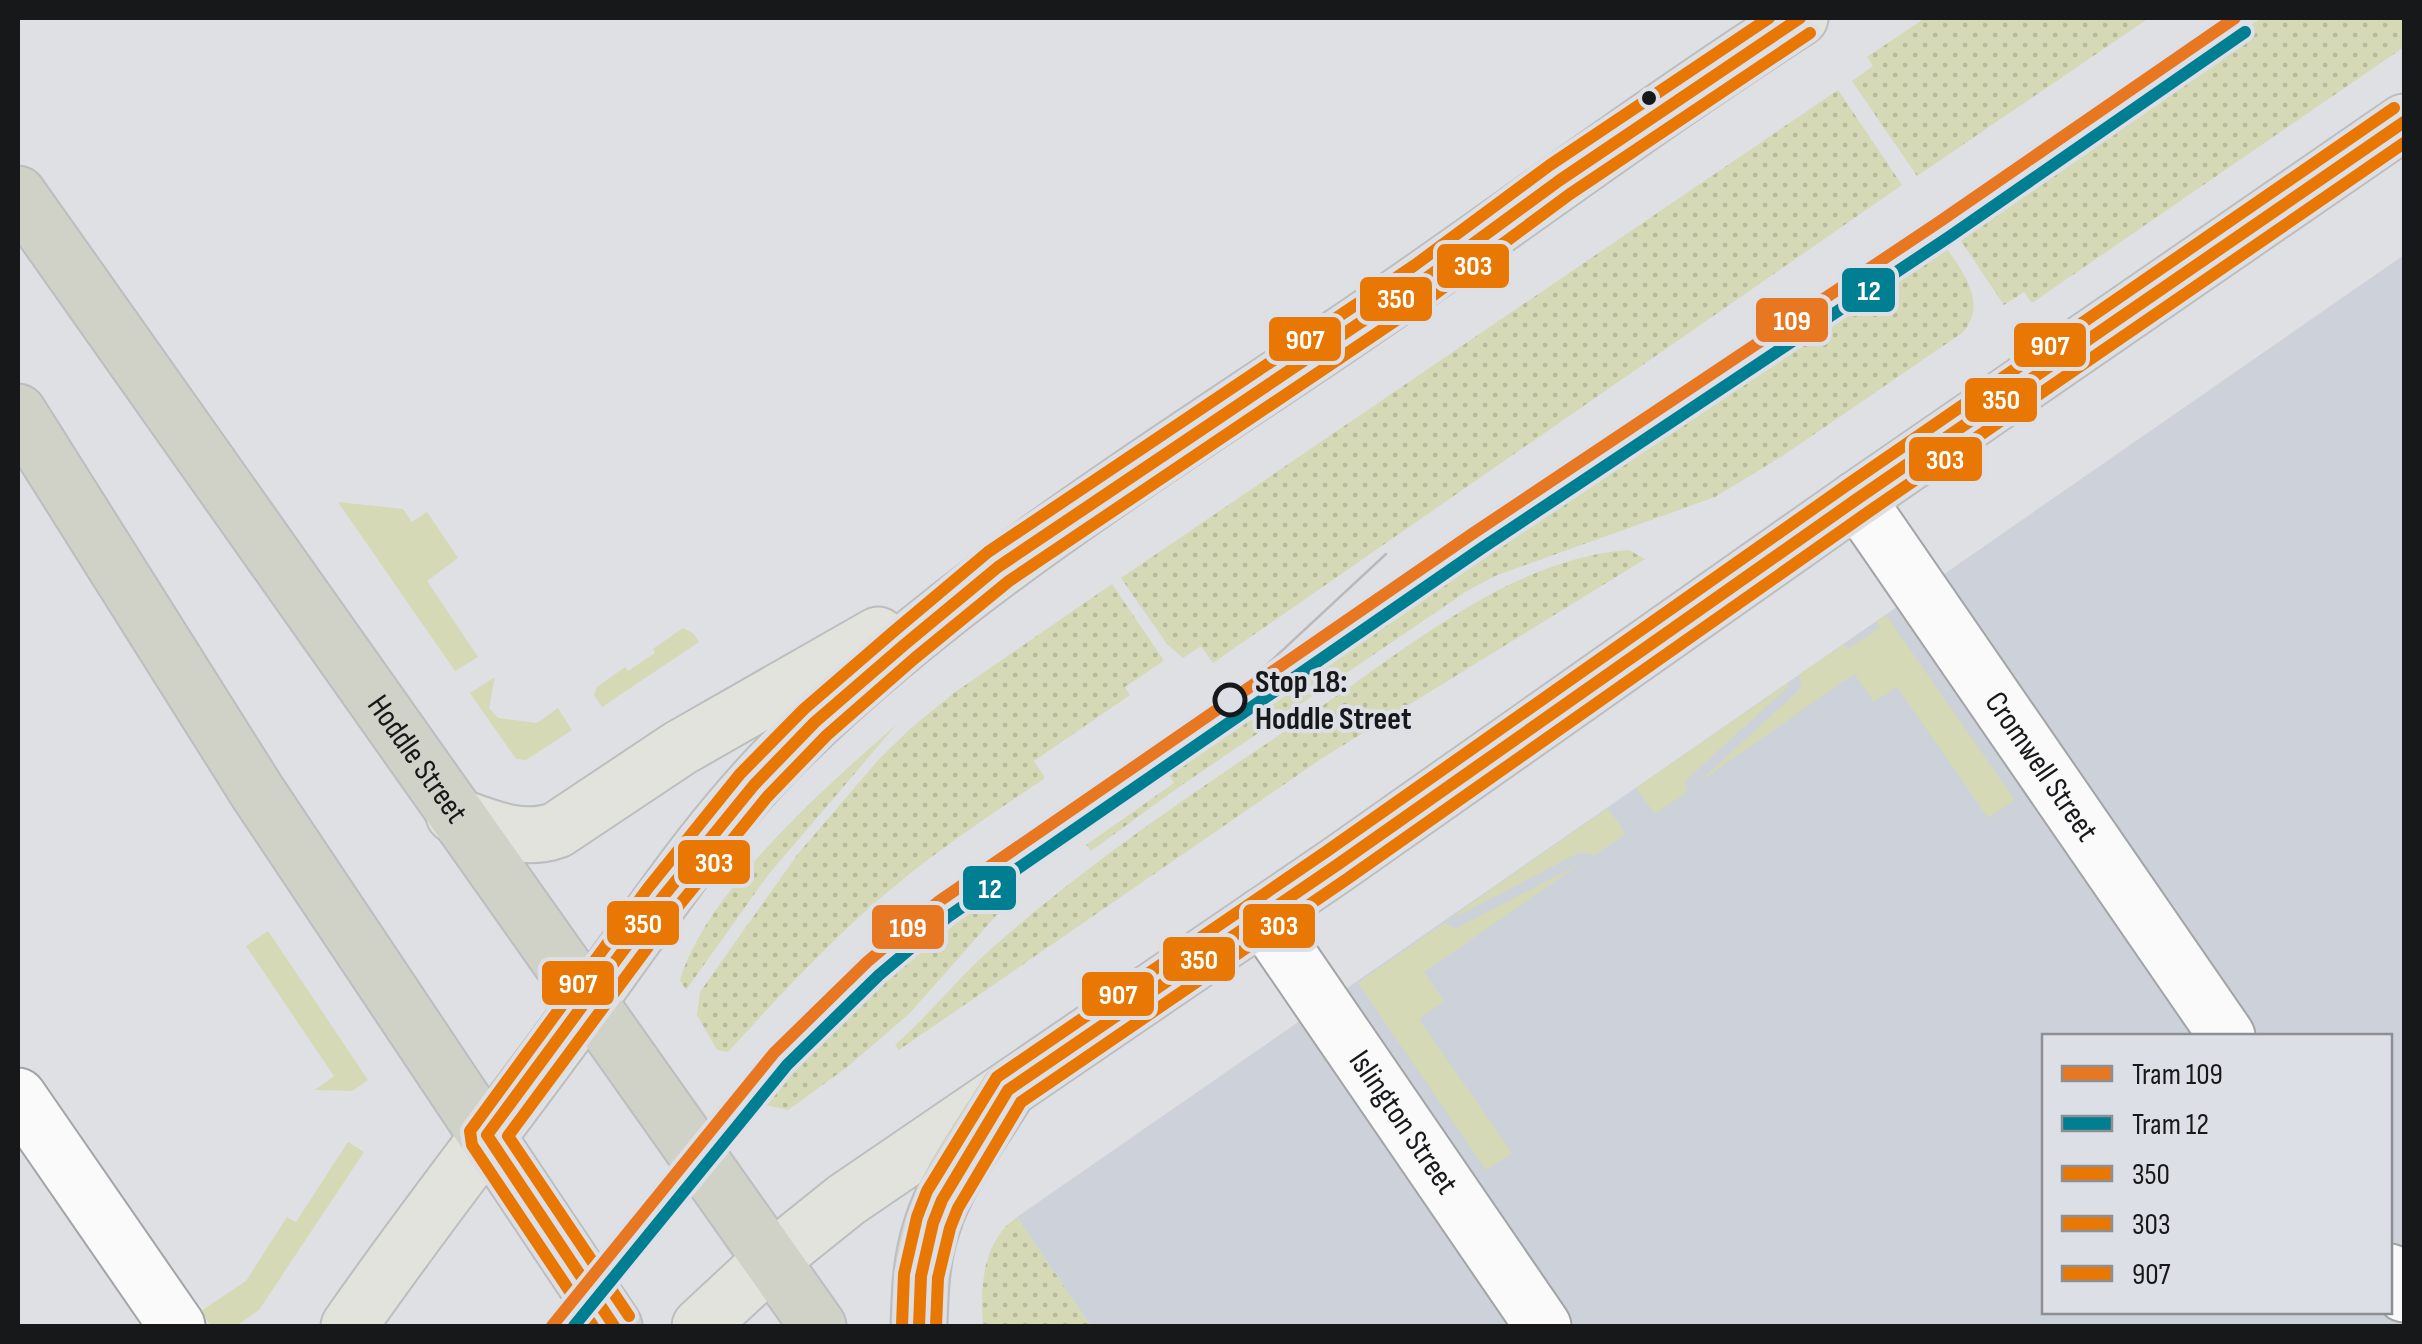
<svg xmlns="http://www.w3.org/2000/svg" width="2422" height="1344" viewBox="0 0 2422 1344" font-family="'Sofia Sans Condensed',sans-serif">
	<defs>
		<pattern id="grass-dots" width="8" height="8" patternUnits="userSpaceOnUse" patternTransform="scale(2.5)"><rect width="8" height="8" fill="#d6d9b5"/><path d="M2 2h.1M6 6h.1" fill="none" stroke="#b7ba9b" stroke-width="1.8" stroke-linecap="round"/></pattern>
	</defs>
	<rect width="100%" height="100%" fill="#dee0e4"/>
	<!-- built -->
	<path fill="#cdd1da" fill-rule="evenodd" d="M2404 255V1326H1091L1017 1217ZM2044 1036H2390V1312H2044Z"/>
	<!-- grass -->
	<g fill="url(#grass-dots)">
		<path d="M1925 18H2149L1917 176 1852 81 1873 66 1867 57Z"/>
		<path d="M2261 18H2404V47L2032 303 2024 292 2004 305 1953 229Z"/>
		<path d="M1838 90 1902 185 1213 663 1201 646 1183 658 1167 644 1121 578Z"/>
		<path d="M1940 238C1958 267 1991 301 1962 333L1781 457 1715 497 1495 576 1467 591 1179 787 1091 851 1086 845 1174 783 1163 766Z"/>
		<path d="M1629 550 1645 559 1321 759 899 1050 895 1045C929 1015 957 979 991 949 1091 860 1205 785 1315 711 1408 648 1513 558 1629 550Z"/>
		<path d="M1112 584 1163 659 1162 662 1125 687 1130 695 1034 761 1045 778C995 812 943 846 896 885 835 935 781 994 728 1052L717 1050 697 1015 700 992 797 855 880 758 911 728 954 693Z"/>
		<path d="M897 724 768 875 686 990 680 980C708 889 826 787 897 724Z"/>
		<path d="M1002 876 1017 892 909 1014 846 1068 788 1110 761 1104C823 1012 912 940 1002 876Z"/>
		<path d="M1017 1217 1091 1326H983C980 1287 982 1242 1017 1217Z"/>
	</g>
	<!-- garden -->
	<g fill="#d6d9b5">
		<path d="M338 502 403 509 412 522 427 512 458 558 427 581 478 657 455 671Z"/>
		<path d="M1886 615 2015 800 1988 818 1897 687 1874 702 1854 674 1698 783 1801 688 1800 674 1844 644 1848 649 1880 627 1876 621Z"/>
		<path d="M683 628 693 633 699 642 602 707 594 695 597 687 625 667 628 671 655 653 653 649Z"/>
		<path d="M495 677 489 708 498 718 537 723 558 708 572 730 526 760 516 759 470 693Z"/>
		<path d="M1788 683 1789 686 1686 780V793L1655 814 1636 788Z"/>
		<path d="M1608 808 1626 834 1593 856 1590 853H1578L1458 916 1456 914Z"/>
		<path d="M1580 864 1424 972 1444 1001 1419 1019 1512 1153 1486 1170 1358 983 1444 923 1456 928Z"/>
		<path d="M268 931 368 1080 352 1091 315 1090 334 1076 246 946Z"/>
		<path d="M348 1142 364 1152 259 1310 236 1326H211L201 1311 246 1281 287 1217 296 1222Z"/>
	</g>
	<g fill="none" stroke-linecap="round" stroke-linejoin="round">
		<defs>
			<g id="street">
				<path id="s1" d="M1857 499 2227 1036"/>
				<path id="s2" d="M1262 916 1543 1326"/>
				<path d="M18 1096 177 1326"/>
				<path d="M2390 1272 2404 1294"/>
			</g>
			<g id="primary">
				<path d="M454 815C487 827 522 843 557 830L680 748 878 635"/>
				<path d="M349 1326C426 1215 511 1109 590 999 653 913 711 824 787 749 952 586 1151 464 1343 334 1497 230 1644 118 1800 18"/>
				<path d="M700 1326 770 1261 846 1200 1337 865 1857 499 2404 122"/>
			</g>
			<g id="highway">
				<path id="s3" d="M18 194 818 1326"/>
				<path d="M18 412 258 793 614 1326"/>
				<path d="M919 1326C920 1293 921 1258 932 1226 947 1178 982 1133 1008 1090"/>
			</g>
		</defs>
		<!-- street casing -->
		<use href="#street" stroke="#a2a4a6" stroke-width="59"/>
		<!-- primary casing -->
		<use href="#primary" stroke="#bcbdbf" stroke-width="59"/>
		<!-- highway casing -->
		<use href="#highway" stroke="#bcbdbf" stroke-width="59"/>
		<!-- street -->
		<use href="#street" stroke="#fafafb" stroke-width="55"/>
		<!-- primary -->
		<use href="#primary" stroke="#e1e3dc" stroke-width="55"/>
		<!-- highway -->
		<use href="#highway" stroke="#d1d2c7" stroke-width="55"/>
		<!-- tram -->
		<path stroke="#b9b9ba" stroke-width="2.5" d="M1214 714 1386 554"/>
		<defs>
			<g id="bus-1">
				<path d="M614 1326 487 1135 662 898 754 785 815 722 904 645 998 567 1425 279 1560 180 1800 18"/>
				<path d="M919 1326 921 1276 933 1223 942 1200 1008 1090 1337 865 1857 499 2404 122"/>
			</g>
			<g id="bus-2">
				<path d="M629 1316 508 1136 676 909 767 797 827 735 915 658 1009 581 1435 294 1570 194 1810 33"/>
				<path d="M936 1326 938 1278 950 1228 958 1208 1021 1102 1347 879 1867 513 2404 143"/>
			</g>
			<g id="bus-3">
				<path d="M902 1325 904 1274 917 1217 927 1191 997 1077 1327 851 1847 485 2394 108"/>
				<path d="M593 1326 472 1145 470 1131 648 888 740 774 804 709 893 632 988 552 1415 265 1550 165 1769 18"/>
			</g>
		</defs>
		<!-- bus-1 casing -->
		<use href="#bus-1" stroke="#dcdfe6" stroke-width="20"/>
		<!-- bus-2 casing -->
		<use href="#bus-2" stroke="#dcdfe6" stroke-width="20"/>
		<!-- bus-3 casing -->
		<use href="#bus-3" stroke="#dcdfe6" stroke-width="20"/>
		<!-- bus-1 -->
		<use href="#bus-1" stroke="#e87703" stroke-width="12"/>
		<!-- bus-2 -->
		<use href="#bus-2" stroke="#e87703" stroke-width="12"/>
		<!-- bus-3 -->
		<use href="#bus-3" stroke="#e87703" stroke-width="12"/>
		<defs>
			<path id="tram-1" d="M552 1326 774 1053 867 962 938 902 1472 534 1939 222 2235 18"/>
			<path id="tram-2" d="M574 1326 787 1065 879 975 949 916 1482 548 1949 237 2245 32"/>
		</defs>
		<!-- tram-1 casing -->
		<use href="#tram-1" stroke="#dcdfe6" stroke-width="20"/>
		<!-- tram-2 casing -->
		<use href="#tram-2" stroke="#dcdfe6" stroke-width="20"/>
		<!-- tram-1 -->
		<use href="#tram-1" stroke="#e87722" stroke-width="12"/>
		<!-- tram-2 -->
		<use href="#tram-2" stroke="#007e92" stroke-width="12"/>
	</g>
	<!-- markers -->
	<circle fill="#17181a" stroke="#dcdfe6" stroke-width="4" cx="1649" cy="98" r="9"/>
	<circle fill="#dcdfe6" stroke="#17181a" stroke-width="5" cx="1230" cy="700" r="15"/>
	<g text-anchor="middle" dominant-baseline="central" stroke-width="8" stroke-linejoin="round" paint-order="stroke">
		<!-- stop labels -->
		<g font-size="32" font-weight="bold" fill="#17181a" stroke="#dcdfe6" text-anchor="start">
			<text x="1255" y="682">Stop 18:<tspan x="1255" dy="37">Hoddle Street</tspan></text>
		</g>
		<!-- street labels -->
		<g font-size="32" fill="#17181a" stroke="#dcdfe6">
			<text stroke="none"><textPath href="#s3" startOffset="692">Hoddle Street</textPath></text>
			<text stroke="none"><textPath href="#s1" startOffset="325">Cromwell Street</textPath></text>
			<text stroke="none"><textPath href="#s2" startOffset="250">Islington Street</textPath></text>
		</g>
	</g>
	<g stroke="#dcdfe6" stroke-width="4">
		<rect x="1435" y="242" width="76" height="48" rx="10" fill="#e87703"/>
		<rect x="1840" y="266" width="57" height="48" rx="10" fill="#007e92"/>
		<rect x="1358" y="275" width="76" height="48" rx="10" fill="#e87703"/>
		<rect x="1754" y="296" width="76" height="48" rx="10" fill="#e87722"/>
		<rect x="1267" y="315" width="76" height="48" rx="10" fill="#e87703"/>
		<rect x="2012" y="321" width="76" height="48" rx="10" fill="#e87703"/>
		<rect x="1963" y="376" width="76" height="48" rx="10" fill="#e87703"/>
		<rect x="1907" y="435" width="77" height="48" rx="10" fill="#e87703"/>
		<rect x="676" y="838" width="76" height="48" rx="10" fill="#e87703"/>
		<rect x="961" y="864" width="57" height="48" rx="10" fill="#007e92"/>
		<rect x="605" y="899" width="76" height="48" rx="10" fill="#e87703"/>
		<rect x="1241" y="902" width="76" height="48" rx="10" fill="#e87703"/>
		<rect x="870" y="903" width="76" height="48" rx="10" fill="#e87722"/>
		<rect x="1161" y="935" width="76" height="48" rx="10" fill="#e87703"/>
		<rect x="540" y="959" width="76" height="48" rx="10" fill="#e87703"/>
		<rect x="1080" y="970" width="76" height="48" rx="10" fill="#e87703"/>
	</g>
	<g font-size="28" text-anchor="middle" font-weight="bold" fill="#fff">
		<text x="1473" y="275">303</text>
		<text x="1869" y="300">12</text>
		<text x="1396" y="308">350</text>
		<text x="1792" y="330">109</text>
		<text x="1305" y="349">907</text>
		<text x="2050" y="355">907</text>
		<text x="2001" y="409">350</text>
		<text x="1945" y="469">303</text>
		<text x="714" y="872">303</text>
		<text x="990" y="898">12</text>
		<text x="643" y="933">350</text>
		<text x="1279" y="935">303</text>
		<text x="908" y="937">109</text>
		<text x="1199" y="969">350</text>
		<text x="578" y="993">907</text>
		<text x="1118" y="1004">907</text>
	</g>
	<!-- border -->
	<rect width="2422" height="1344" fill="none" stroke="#17181a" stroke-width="40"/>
	<!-- legend -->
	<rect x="2042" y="1034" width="350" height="280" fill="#dcdfe6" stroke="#8d8f94" stroke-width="2.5"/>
	<rect x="2062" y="1066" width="50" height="15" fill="#e87722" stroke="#8d8f94" stroke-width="2.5"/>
	<text x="2132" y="1084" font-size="30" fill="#17181a">Tram 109</text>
	<rect x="2062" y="1116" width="50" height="15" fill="#007e92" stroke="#8d8f94" stroke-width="2.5"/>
	<text x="2132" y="1134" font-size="30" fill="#17181a">Tram 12</text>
	<rect x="2062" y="1166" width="50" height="15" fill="#e87703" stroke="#8d8f94" stroke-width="2.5"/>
	<text x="2132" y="1184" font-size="30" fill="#17181a">350</text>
	<rect x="2062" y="1216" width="50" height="15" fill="#e87703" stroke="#8d8f94" stroke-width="2.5"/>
	<text x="2132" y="1234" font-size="30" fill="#17181a">303</text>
	<rect x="2062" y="1266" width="50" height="15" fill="#e87703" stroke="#8d8f94" stroke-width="2.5"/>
	<text x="2132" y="1284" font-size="30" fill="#17181a">907</text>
</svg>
